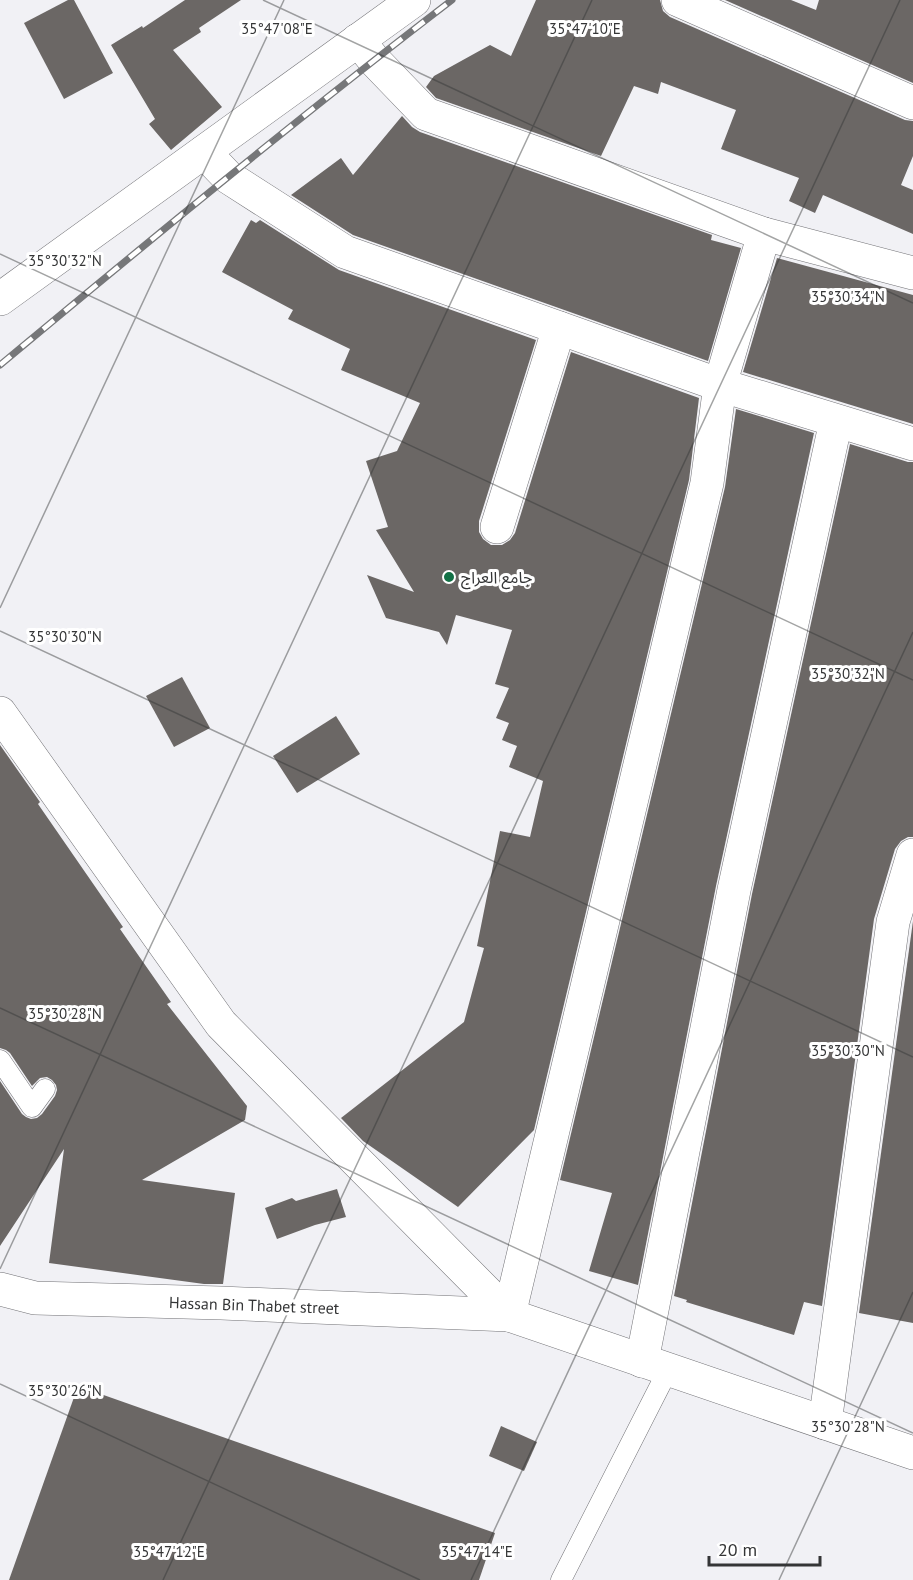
<svg xmlns="http://www.w3.org/2000/svg" width="913" height="1580" viewBox="0 0 913 1580" font-family="'PT Sans','Noto Sans Arabic',sans-serif">
	<rect width="100%" height="100%" fill="#f1f1f5"/>
	<!-- building -->
	<g fill="#6b6765">
		<path d="M68 0H74L113 73 64 99 24 23Z"/>
		<path d="M185 0H241L199 28 201 32 173 50 222 107 171 150 149 124 155 119 111 45 142 26 143 28Z"/>
		<path d="M536 0H660L663 11 670 17 905 120 913 121V156L901 185 913 190V234L823 195 815 213 789 201 799 178 721 149 736 110 661 82 658 94 634 86 601 156 436 98 426 87 434 76 490 45 511 56Z"/>
		<path d="M725 0H791L816 10 819 0H913V83Z"/>
		<path d="M402 116 412 127 420 132 712 235 711 240 741 248 708 361 353 235 291 195 341 158 353 175Z"/>
		<path d="M251 220 256 223 260 220 339 270 536 340 479 521V532L483 539 491 545H502L510 540 515 533 571 352 699 398 689 480 534 1130 458 1207 363 1141 341 1118 464 1022 484 948 477 946 500 831 530 837 543 781 509 767 517 746 502 740 509 723 496 718 509 688 495 684 512 630 456 615 447 645 439 632 386 618 367 575 414 592 376 530 388 527 366 461 397 451 420 403 341 370 350 349 288 319 293 310 222 272Z"/>
		<path d="M777 258 913 295V424L743 372Z"/>
		<path d="M736 409 814 433 716 886 638 1285 589 1271 612 1193 560 1180 725 487Z"/>
		<path d="M850 444 908 462H913V837H908L901 841 895 849 874 919 822 1306 804 1302 794 1335 686 1302 687 1300 674 1296 752 894Z"/>
		<path d="M182 677 210 728 174 747 146 696Z"/>
		<path d="M336 716 360 754 297 793 273 756Z"/>
		<path d="M0 745 40 802 38 804 123 927 120 929 171 1002 167 1004 247 1106 245 1120 142 1180 235 1193 223 1284H204L49 1263 64 1149 0 1246V1081L22 1114 26 1117 31 1119 37 1118 42 1114 55 1096 57 1090 56 1085 52 1080 47 1077 40 1078 32 1086 10 1053 6 1050 0 1048Z"/>
		<path d="M913 921V1323L859 1313Z"/>
		<path d="M337 1189 346 1217 315 1225 277 1239 265 1208 292 1198 296 1201Z"/>
		<path d="M78 1386 495 1533 479 1580H9Z"/>
		<path d="M501 1426 537 1442 524 1471 489 1456Z"/>
	</g>
	<g fill="none" stroke-linecap="round" stroke-linejoin="round">
		<defs>
			<g id="service">
				<path d="M0 1060 32 1107 45 1089"/>
				<path d="M561 1580 668 1370"/>
			</g>
			<g id="minor">
				<path d="M678 0 913 103"/>
				<path d="M358 40 374 60 426 114 764 234 913 273"/>
				<path d="M204 152 228 177 345 252 720 385 913 444"/>
				<path d="M0 299 414 0"/>
				<path d="M497 527 559 328"/>
				<path d="M0 713 221 1024 509 1315 913 1453"/>
				<path d="M509 1315 707 483 720 385 764 234"/>
				<path d="M642 1361 734 890 836 421"/>
				<path d="M825 1423 893 922 913 855"/>
			</g>
			<path id="tertiary" d="M0 1289 35 1298 221 1303 509 1315"/>
		</defs>
		<!-- service casing -->
		<use href="#service" stroke="#727276" stroke-width="21"/>
		<!-- minor casing -->
		<use href="#minor" stroke="#727276" stroke-width="34"/>
		<!-- tertiary casing -->
		<use href="#tertiary" stroke="#727276" stroke-width="34"/>
		<!-- service -->
		<use href="#service" stroke="#fff" stroke-width="20"/>
		<!-- minor -->
		<use href="#minor" stroke="#fff" stroke-width="33"/>
		<!-- tertiary -->
		<use href="#tertiary" stroke="#fff" stroke-width="33"/>
		<defs>
			<path id="rail" d="M0 365C149 241 298 118 452 0"/>
		</defs>
		<!-- rail casing -->
		<use href="#rail" stroke="#767779" stroke-width="7"/>
		<!-- rail -->
		<use href="#rail" stroke="#fff" stroke-width="4.5" stroke-dasharray="14" stroke-linecap="butt"/>
	</g>
	<!-- ticks -->
	<path fill="none" stroke="#343536" stroke-width="1.5" stroke-opacity="0.45" d="M263 0 913 303M0 254 913 680M0 608 284 0M0 631 913 1057M0 1008 913 1433M0 1269 592 0M0 1384 420 1580M163 1580 900 0M471 1580 913 632M779 1580 913 1292"/>
	<!-- markers -->
	<circle fill="#137146" stroke="#fff" stroke-width="2" cx="449" cy="577" r="6"/>
	<g text-anchor="middle" dominant-baseline="central" stroke-width="6" stroke-linejoin="round" paint-order="stroke">
		<!-- poi labels -->
		<g font-size="16" fill="#343536" stroke="#fff" text-anchor="start">
			<text x="461" y="577">جامع العراج</text>
		</g>
		<!-- street labels -->
		<g font-size="16" fill="#343536" stroke="#fff">
			<text transform="translate(254 1305) rotate(2)">Hassan Bin Thabet street</text>
		</g>
	</g>
	<g font-size="15" text-anchor="middle" fill="#343536" stroke="#fff" stroke-width="6" stroke-linejoin="round" paint-order="stroke">
		<text x="277" y="34">35°47'08"E</text>
		<text x="585" y="34">35°47'10"E</text>
		<text x="65" y="266">35°30'32"N</text>
		<text x="848" y="302">35°30'34"N</text>
		<text x="65" y="642">35°30'30"N</text>
		<text x="848" y="679">35°30'32"N</text>
		<text x="65" y="1019">35°30'28"N</text>
		<text x="848" y="1056">35°30'30"N</text>
		<text x="65" y="1396">35°30'26"N</text>
		<text x="848" y="1432">35°30'28"N</text>
		<text x="169" y="1557">35°47'12"E</text>
		<text x="477" y="1557">35°47'14"E</text>
	</g>
	<!-- scale -->
	<path d="M709 1556v9h111v-9" fill="none" stroke="#343536" stroke-width="3"/>
	<text x="718" y="1556" font-size="18" fill="#343536" stroke="#ffffff" stroke-width="4.5" paint-order="stroke">20 m</text>
</svg>
